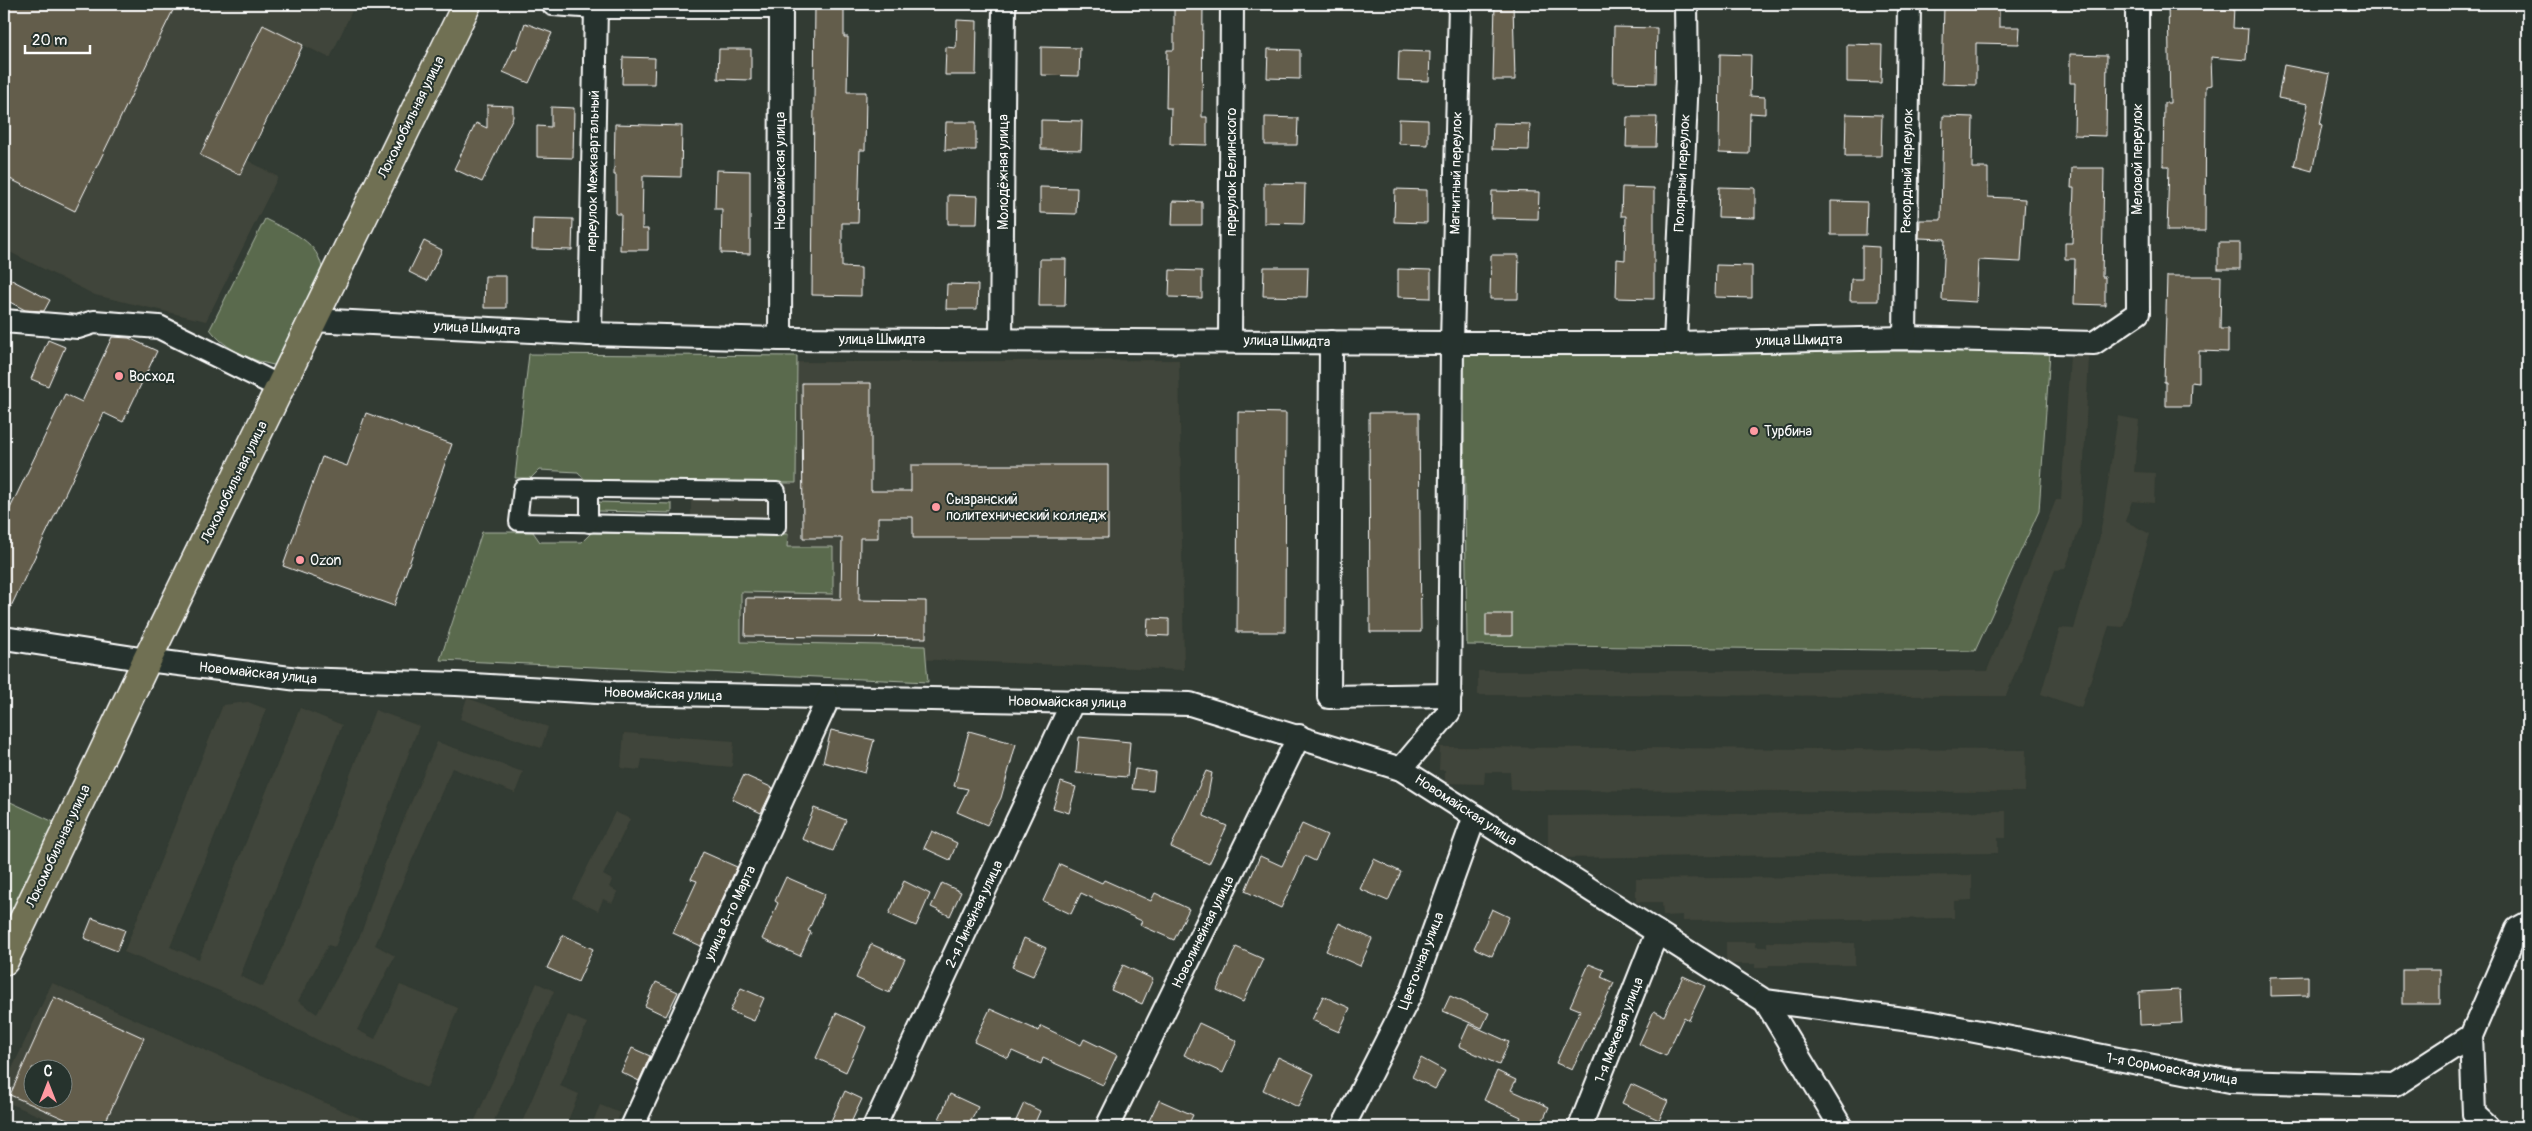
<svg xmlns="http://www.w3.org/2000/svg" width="2532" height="1131" viewBox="0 0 2532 1131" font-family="Pangolin,sans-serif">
	<rect width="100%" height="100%" fill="#323b33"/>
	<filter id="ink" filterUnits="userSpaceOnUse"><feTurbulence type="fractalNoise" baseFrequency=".02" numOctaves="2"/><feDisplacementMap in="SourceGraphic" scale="10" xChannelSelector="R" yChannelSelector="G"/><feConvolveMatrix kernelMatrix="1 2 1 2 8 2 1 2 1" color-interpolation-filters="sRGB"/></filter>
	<g filter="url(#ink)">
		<!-- built -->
		<g fill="#41453a" fill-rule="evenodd">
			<path d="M4 4H355L330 58 303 45 247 160 278 177 206 321 95 295 4 249Z"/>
			<path d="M2070 355H2089L2081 524 2065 569 2055 570 2006 696 1478 695V671H1987L2056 500H2061Z"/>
			<path d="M1179 360 1184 670 691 650V363Z"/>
			<path d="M2118 416 2139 420 2134 472 2155 473 2154 503 2132 501 2125 521 2150 534 2123 627 2109 626 2081 708 2041 694 2060 628 2074 629 2100 536Z"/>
			<path d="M467 698 548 727 541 748 460 719Z"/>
			<path d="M248 702 266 709 170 947 199 959 300 708 342 725 240 976 263 987 291 930 375 710 419 726 335 947 328 945 298 1001 317 1014 361 934 384 866 437 742 523 772 515 793 452 768 375 945 395 956 357 1030 375 1039 400 985 458 1008 427 1088 320 1041 232 996 124 952 223 705Z"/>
			<path d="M624 733 734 741 732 767 642 759 640 770 621 768Z"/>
			<path d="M1440 747 2026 750 2025 792 1511 790 1510 772H1485L1484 784 1445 783V770H1439Z"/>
			<path d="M2006 811V838H1998V853L1548 858V816Z"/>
			<path d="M615 812 630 819 603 875 612 880 609 887 618 892 612 903 603 899 598 911 572 898Z"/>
			<path d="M1972 875V900L1954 901V918L1683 921V915L1663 916 1662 902H1636V879Z"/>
			<path d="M1726 942H1756V947H1767V942L1855 943V965H1769L1768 968H1755V964H1726Z"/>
			<path d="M52 983 373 1124 371 1127H66L4 1101V1086ZM32 1068H62V1098H32Z"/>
			<path d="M537 983 554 991 491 1127H472Z"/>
			<path d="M568 1015 587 1023 560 1086 579 1094 565 1127H520Z"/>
			<path d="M600 1105 620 1113 615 1127H591Z"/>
		</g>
		<!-- green -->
		<g fill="#5a6b4e" stroke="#acb5a6">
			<path d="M265 219C292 233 319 240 323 273L279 366C254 362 225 350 210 329Z"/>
			<path d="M1463 349 2050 352 2039 511 1975 651 1467 645Z"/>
			<path d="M529 354 797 356 796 483 587 482 578 472 539 470 531 478H515Z"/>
			<path d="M597 502 672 504V513L597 511Z"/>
			<path d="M482 532H533L540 542H582L591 533 788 534 787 547H833V594L741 592V642L925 646 928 682 440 660Z"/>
			<path d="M4 799 56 823 4 935Z"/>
		</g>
		<!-- building -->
		<g fill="#635d4c" stroke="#fff" fill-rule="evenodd">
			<path d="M4 4H176L75 211 4 176Z"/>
			<path d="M815 4H844V37H848L847 92H866L865 150H860L858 223H842V267L861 268V296L812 295Z"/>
			<path d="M1174 4H1203L1202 117H1207V145L1170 144 1171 108H1166L1167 50H1174Z"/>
			<path d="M1495 4H1513L1515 80H1493Z"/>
			<path d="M1944 4H1999V27H2020L2019 44 1976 43V85L1942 84Z"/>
			<path d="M2168 4 2234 6 2233 28 2248 29 2246 60 2211 57 2212 85 2206 86 2205 231H2167L2169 166H2163L2164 103H2170Z"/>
			<path d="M957 20 977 21 976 75H945L946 47 956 48Z"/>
			<path d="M525 23 552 33 529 83 503 72 514 48 516 49Z"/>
			<path d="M263 25 303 45 240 175 200 155Z"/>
			<path d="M1614 27 1657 28 1656 83 1613 82Z"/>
			<path d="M1847 44 1882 45 1881 83 1847 82Z"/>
			<path d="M1041 47 1080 48 1079 76 1041 75Z"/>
			<path d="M719 49H751V80L718 79Z"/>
			<path d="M1268 49 1300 50V79L1267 78Z"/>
			<path d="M1399 51 1430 52 1429 81 1398 80Z"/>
			<path d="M1720 54 1751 55 1750 96 1765 97V114L1750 113 1749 154 1719 153Z"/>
			<path d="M2070 54 2107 55 2106 136 2074 135 2075 83H2070Z"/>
			<path d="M623 57 655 58 654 84H622Z"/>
			<path d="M2284 65 2330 74 2320 124 2322 125 2312 171 2294 166 2308 104 2278 98Z"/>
			<path d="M487 105 513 106V117L482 182 454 169 476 123 487 128Z"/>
			<path d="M551 107 574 108 573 158 537 157V126L551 127Z"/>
			<path d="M1846 114 1882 115 1881 156H1845Z"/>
			<path d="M1943 116 1973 117 1972 168H1988V197L2025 199 2021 262 1978 260 1976 302 1942 300 1945 239 1919 238 1920 220H1941Z"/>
			<path d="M1265 117 1298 118 1297 145H1265Z"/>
			<path d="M1627 117H1657L1656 147H1626Z"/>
			<path d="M1399 119 1428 120V145L1399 144Z"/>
			<path d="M1041 120 1082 121 1081 150 1041 149Z"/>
			<path d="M946 122H976V150H945Z"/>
			<path d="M1493 123 1530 124 1529 150 1492 149Z"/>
			<path d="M615 124 682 126 681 177 643 176 642 229H648V250H620L621 214H616V175H614Z"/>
			<path d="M2072 168H2104L2102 277H2105V305L2074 304 2075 259H2065V243H2072L2074 188H2071Z"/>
			<path d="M716 170 750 171V254L721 253 722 209H715Z"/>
			<path d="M1264 183 1305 184 1304 224 1264 223Z"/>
			<path d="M1040 187 1077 188 1076 214 1040 213Z"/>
			<path d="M1622 187 1654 188V299L1616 298 1617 259 1625 260 1626 216H1621Z"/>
			<path d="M1719 187 1755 188V218L1718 217Z"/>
			<path d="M1395 189 1427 190V223L1394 222Z"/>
			<path d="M1492 191 1539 192 1538 219 1491 218Z"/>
			<path d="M948 195 978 196 977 224H948Z"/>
			<path d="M1173 201 1202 202V225H1172Z"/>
			<path d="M1831 201 1867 202 1866 235H1831Z"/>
			<path d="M533 218 573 219 572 250 532 249Z"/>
			<path d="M424 241 442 250 427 281 409 272Z"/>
			<rect x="2218" y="243" width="22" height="26"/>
			<path d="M1862 246 1879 247 1878 301H1850L1851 279H1862Z"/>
			<path d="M1491 255H1519L1518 299H1490Z"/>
			<path d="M1040 259H1066L1065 306H1039Z"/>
			<path d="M1716 265 1752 266V298L1715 297Z"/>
			<path d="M1264 267H1308L1307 297 1263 296Z"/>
			<path d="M1398 269 1431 270V298L1398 297Z"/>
			<path d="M1170 270 1202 271V298L1169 297Z"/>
			<path d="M4 276 50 300 44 311 25 310 4 299Z"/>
			<path d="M485 276H506V308H484Z"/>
			<path d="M2167 276H2221L2220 329H2228V352L2199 351V383L2191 382 2190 406H2166V382H2164Z"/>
			<path d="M947 284 978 285 977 309H946Z"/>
			<path d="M112 337 129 338 157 351 123 422 104 413 4 621V521L65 394 82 402Z"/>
			<path d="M48 340 65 347 48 386 31 379Z"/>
			<path d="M802 383H871V491H911V465H1108V538H913V517H878V538H860L859 600 926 601V638L745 636 746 598 841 599 842 538H803Z"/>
			<path d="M1238 412 1286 413 1285 632H1237Z"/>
			<path d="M366 413 452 444 394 606 283 566 322 457 347 466Z"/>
			<path d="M1369 413H1419L1421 632H1370Z"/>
			<rect x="1486" y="614" width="26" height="22"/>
			<path d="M1148 618 1169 619V636L1147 635Z"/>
			<path d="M831 730 874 740 865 773 823 762Z"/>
			<path d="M969 731 1016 744 1001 798 987 825 957 812 968 789 954 786Z"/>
			<path d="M1079 737 1130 742 1127 777 1076 773Z"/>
			<path d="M1135 769 1155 772 1153 791 1132 789Z"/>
			<path d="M1206 771 1212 773 1204 816 1227 826 1209 864 1171 847Z"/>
			<path d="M744 775 773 788 761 813 732 799Z"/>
			<path d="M1061 782 1076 787 1069 813 1053 808Z"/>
			<path d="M814 808 846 820 833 851 802 839Z"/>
			<path d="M1302 824 1327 835 1315 861 1305 856 1281 908 1245 891 1260 856 1282 866Z"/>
			<path d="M932 831 957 843 950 860 924 848Z"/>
			<path d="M703 852 737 867 701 946 673 933 697 881 691 879Z"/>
			<path d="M1374 859 1401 872 1388 901 1360 889Z"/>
			<path d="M1060 864 1102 883 1104 880 1151 901 1155 893 1189 909 1174 940 1140 925 1142 921 1081 893 1071 914 1043 901Z"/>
			<path d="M786 877 825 894 808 931 811 932 800 956 762 939 778 903 775 901Z"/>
			<path d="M904 881 930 894 916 926 889 914Z"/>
			<path d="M942 883 961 892 950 916 931 907Z"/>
			<path d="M1492 909 1509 917 1492 956 1474 948Z"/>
			<path d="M92 918 125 930 117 951 84 938Z"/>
			<path d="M1339 923 1372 939 1360 966 1326 951Z"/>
			<path d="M563 935 593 949 578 982 547 968Z"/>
			<path d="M1024 938 1046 948 1033 976 1012 967Z"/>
			<path d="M871 944 905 959 889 993 856 978Z"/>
			<path d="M1236 947 1263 959 1243 1002 1217 990Z"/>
			<path d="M1589 964 1604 970 1601 977 1614 983 1572 1070 1556 1063 1580 1010 1570 1006Z"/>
			<path d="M1123 965 1153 979 1142 1004 1111 990Z"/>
			<rect x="2402" y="970" width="38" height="34"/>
			<path d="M1683 976 1705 986 1689 1020 1684 1017 1666 1056 1639 1044 1654 1011 1664 1016Z"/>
			<path d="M2308 976V995L2270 996V977Z"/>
			<path d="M656 982 678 992 666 1016 645 1006Z"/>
			<path d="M741 988 764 998 754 1021 730 1011Z"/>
			<path d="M2180 990 2182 1023 2140 1025 2139 992Z"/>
			<path d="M1323 996 1350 1008 1339 1032 1312 1020Z"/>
			<path d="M1450 996 1489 1013 1482 1028 1443 1011Z"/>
			<path d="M54 997 144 1038 103 1127H83L10 1095ZM32 1068H62V1098H32Z"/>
			<path d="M990 1009 1039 1031 1041 1026 1081 1045 1084 1039 1117 1055 1103 1085 1043 1058 1041 1064 1012 1051 1008 1058 974 1042Z"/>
			<path d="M836 1013 866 1027 846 1072 816 1058Z"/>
			<path d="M1199 1023 1237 1041 1223 1073 1184 1055Z"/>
			<path d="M1469 1024 1509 1042 1499 1065 1459 1046Z"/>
			<path d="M632 1048 650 1056 639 1081 621 1072Z"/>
			<path d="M1278 1057 1314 1074 1298 1107 1263 1090Z"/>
			<path d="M1421 1058 1445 1071 1435 1089 1412 1077Z"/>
			<path d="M1497 1071 1516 1080 1511 1090 1549 1107 1540 1127H1516L1521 1117 1484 1100Z"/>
			<path d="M1631 1084 1668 1101 1659 1120 1622 1103Z"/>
			<path d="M845 1091 862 1099 849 1127H828Z"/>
			<path d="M950 1094 978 1107 968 1127H958L939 1119Z"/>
			<path d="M1159 1100 1193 1115 1187 1127H1146Z"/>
			<path d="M1024 1103 1040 1111 1033 1127H1013Z"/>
		</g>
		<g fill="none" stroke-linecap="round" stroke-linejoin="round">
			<defs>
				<g id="pedestrian">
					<path d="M522 488 777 491V527L518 522Z"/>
					<path d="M589 490V524"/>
				</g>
				<g id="minor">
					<path d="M553 4 596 7H781"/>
					<path d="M312 320 590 334 780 339 1452 343H1675L1905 338 2094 343 2138 313 2137 4"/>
					<path d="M4 321 78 327 94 322 159 327 280 387"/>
					<path d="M590 334 596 7"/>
					<path d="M1905 338 1909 4"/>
					<path d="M780 339 781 4"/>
					<path d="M1001 340 1004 4"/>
					<path d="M1230 340 1232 4"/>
					<path d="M1331 342 1329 697 1450 695"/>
					<path d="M1675 343 1687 78 1686 4"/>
					<path d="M4 638 147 660 298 679 456 684 615 693 1190 704 1401 769 1765 1001 1841 1127"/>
					<path d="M1401 769 1449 712 1452 343 1460 4"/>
					<path d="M1765 1001 1934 1023 2230 1081 2395 1085 2471 1036 2517 929 2528 923"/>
					<path d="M2471 1036 2474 1114 2488 1127"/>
					<path d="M632 1127 828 699"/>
					<path d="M874 1127 1073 701"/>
					<path d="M1107 1127 1299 736"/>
					<path d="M1343 1127 1412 991 1475 816"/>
					<path d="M1580 1127 1657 932"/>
				</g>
				<path id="primary" d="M4 961 147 660 467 4"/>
			</defs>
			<!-- pedestrian casing -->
			<use href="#pedestrian" stroke="#fff" stroke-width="20"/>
			<!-- minor casing -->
			<use href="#minor" stroke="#fff" stroke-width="26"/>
			<!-- primary casing -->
			<use href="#primary" stroke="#fff" stroke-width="31"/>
			<!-- pedestrian -->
			<use href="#pedestrian" stroke="#26332d" stroke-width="16"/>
			<!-- minor -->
			<use href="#minor" stroke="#26332d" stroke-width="22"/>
			<!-- primary -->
			<use href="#primary" stroke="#706f52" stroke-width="28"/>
		</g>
	</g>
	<!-- markers -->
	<g fill="#ff9aa2" stroke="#26332d" stroke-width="2">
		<circle cx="119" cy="376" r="5"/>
		<circle cx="1754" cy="431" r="5"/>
		<circle cx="936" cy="507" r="5"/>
		<circle cx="300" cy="560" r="5"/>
	</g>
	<g text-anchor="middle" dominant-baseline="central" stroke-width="4" stroke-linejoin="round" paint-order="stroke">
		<!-- street labels -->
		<g font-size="14" fill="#fff" stroke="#26332d">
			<text transform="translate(411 117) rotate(-64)">Локомобильная улица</text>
			<text transform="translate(2137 159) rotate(-90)">Меловой переулок</text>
			<text transform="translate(593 171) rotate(-89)">переулок Межквартальный</text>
			<text transform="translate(780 171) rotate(-90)">Новомайская улица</text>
			<text transform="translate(1907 171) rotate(-89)">Рекордный переулок</text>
			<text transform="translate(1003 172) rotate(-90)">Молодёжная улица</text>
			<text transform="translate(1231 172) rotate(-90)">переулок Белинского</text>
			<text transform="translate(1456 173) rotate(-89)">Магнитный переулок</text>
			<text transform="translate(1682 173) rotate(-87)">Полярный переулок</text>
			<text transform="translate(477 328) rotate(3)">улица Шмидта</text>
			<text x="882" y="339">улица Шмидта</text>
			<text transform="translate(1799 340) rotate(-1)">улица Шмидта</text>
			<text transform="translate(1287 341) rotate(1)">улица Шмидта</text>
			<text transform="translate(234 482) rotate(-64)">Локомобильная улица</text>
			<text transform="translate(258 673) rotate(6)">Новомайская улица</text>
			<text transform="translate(663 694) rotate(2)">Новомайская улица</text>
			<text transform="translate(1067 702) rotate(1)">Новомайская улица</text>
			<text transform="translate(1466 810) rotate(33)">Новомайская улица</text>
			<text transform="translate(58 846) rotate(-65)">Локомобильная улица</text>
			<text transform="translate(730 913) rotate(-65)">улица 8-го Марта</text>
			<text transform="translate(974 914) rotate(-65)">2-я Линейная улица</text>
			<text transform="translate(1203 932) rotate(-64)">Новолинейная улица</text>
			<text transform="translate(1421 961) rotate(-69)">Цветочная улица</text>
			<text transform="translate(1619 1030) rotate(-69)">1-я Межевая улица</text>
			<text transform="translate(2172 1069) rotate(10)">1-я Сормовская улица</text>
		</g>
		<!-- poi labels -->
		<g font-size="14" fill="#fff" stroke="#26332d" text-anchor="start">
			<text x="129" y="376">Восход</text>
			<text x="1764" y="431">Турбина</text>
			<text x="946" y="499">Сызранский<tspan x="946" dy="16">политехнический колледж</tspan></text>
			<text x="310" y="560">Ozon</text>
		</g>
	</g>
	<!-- margin -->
	<rect width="2532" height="1131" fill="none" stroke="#26332d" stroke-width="20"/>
	<rect x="10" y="10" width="2512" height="1111" fill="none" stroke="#fff" stroke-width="2" filter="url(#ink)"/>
	<!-- north arrow -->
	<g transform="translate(48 1084)"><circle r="24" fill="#26332d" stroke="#7d8581"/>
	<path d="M0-4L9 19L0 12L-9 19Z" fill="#ff9aa2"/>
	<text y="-8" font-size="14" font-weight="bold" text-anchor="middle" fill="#ffffff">С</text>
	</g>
	<!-- scale -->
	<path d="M25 45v8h65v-8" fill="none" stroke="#ffffff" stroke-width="2.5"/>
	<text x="32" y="45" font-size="15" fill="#ffffff" stroke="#26332d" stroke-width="4" paint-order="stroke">20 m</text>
</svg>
